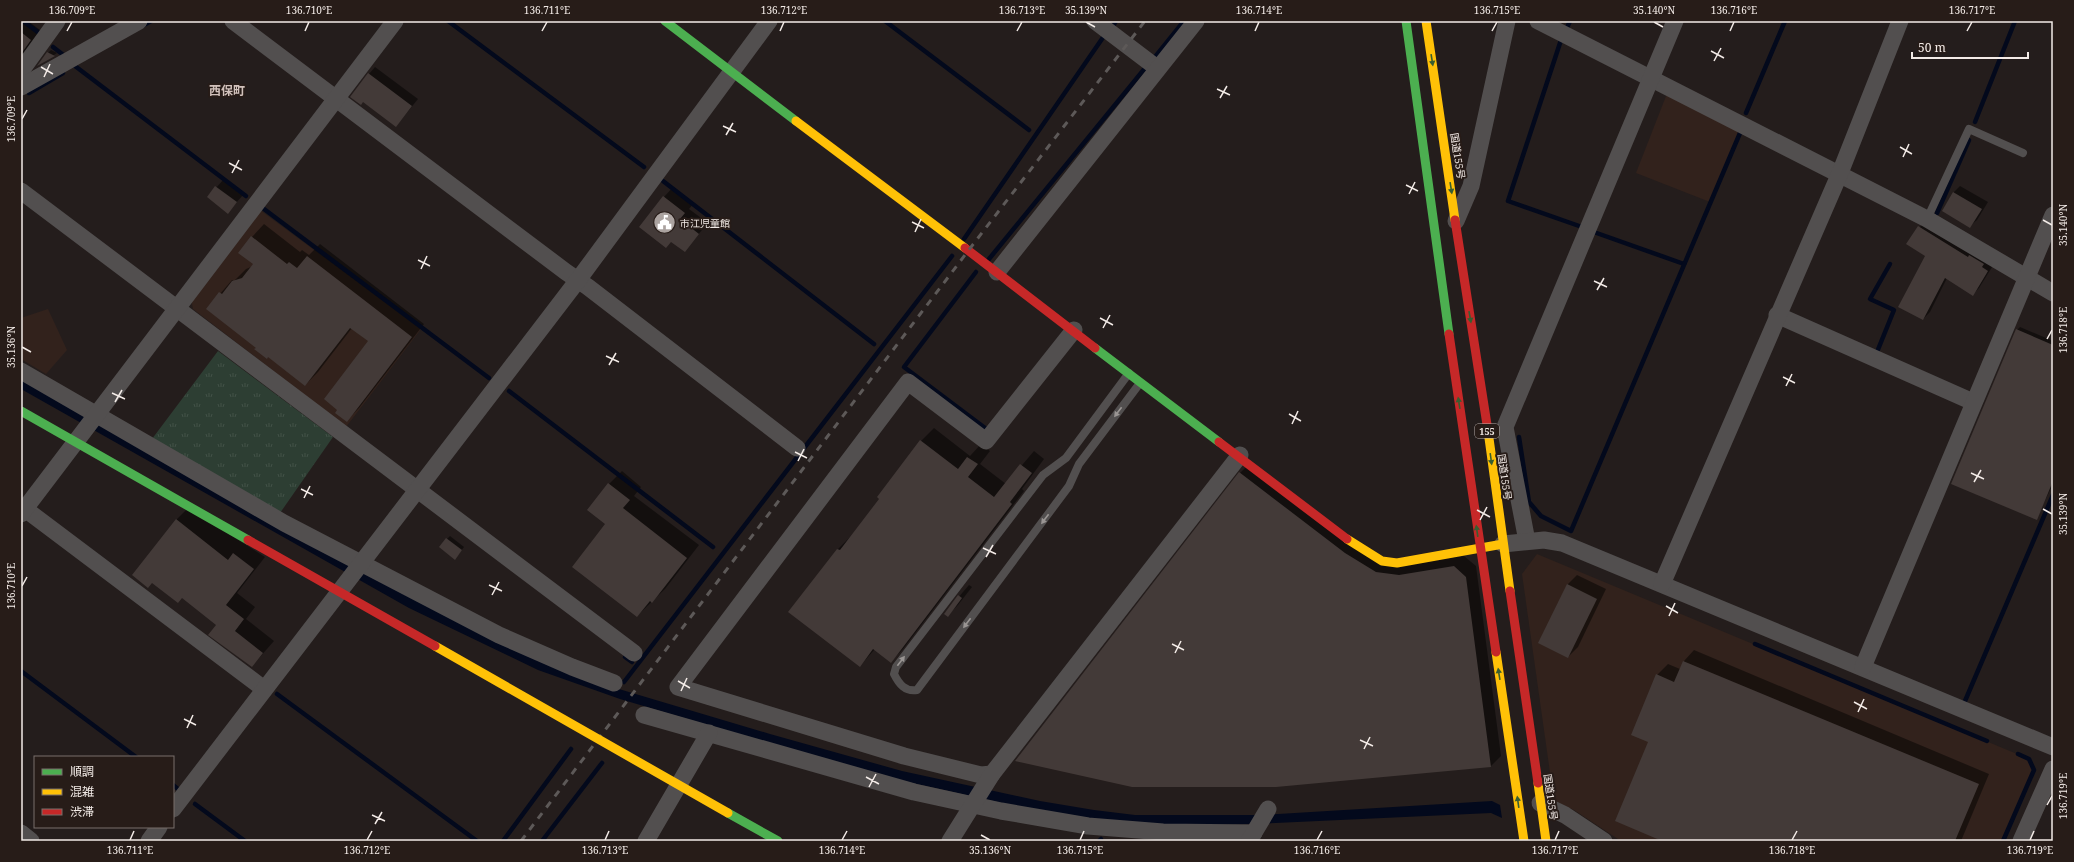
<svg xmlns="http://www.w3.org/2000/svg" width="2074" height="862" viewBox="0 0 2074 862" font-family="'Noto Serif','Noto Sans JP',serif">
	<defs>
		<pattern id="grass-tufts" width="24" height="20" patternUnits="userSpaceOnUse"><rect width="24" height="20" fill="#2d3e33"/><path d="M3 7l-1-3M5 7V3M7 7l1-3M15 17l-1-3M17 17v-4M19 17l1-3" fill="none" stroke="#425147"/></pattern>
	</defs>
	<rect width="100%" height="100%" fill="#241d1c"/>
	<!-- built -->
	<g fill="#32221c">
		<path d="M1668 91 1740 133 1710 202 1636 173Z"/>
		<path d="M260 210 421 329 346 427 193 309 191 298Z"/>
		<path d="M48 309 67 350 46 374 21 359V318Z"/>
		<path d="M1537 554 2029 759 2034 770 2003 841H1621L1574 810 1554 801 1522 574Z"/>
	</g>
	<!-- grass -->
	<path fill="url(#grass-tufts)" d="M218 351 333 437 280 513 152 439Z"/>
	<!-- water -->
	<path fill="#03091c" d="M21 377 592 681 770 734 902 771 1040 801 1094 810 1135 815H1261L1492 801 1500 805 1502 818 1491 813 1254 824 1144 826 1034 810 899 780 765 742 620 699 538 670 409 608 21 389Z"/>
	<!-- shadow -->
	<g fill="#0007">
		<path d="M21 21H28L40 30 21 56Z"/>
		<path d="M51 50 57 53 40 64 48 53Z"/>
		<path d="M375 67 418 99 396 126 369 74Z"/>
		<path d="M223 180 243 195 228 212 208 197Z"/>
		<path d="M1960 186 1988 202 1977 220 1970 226 1943 210 1954 192Z"/>
		<path d="M673 187 694 203 689 209 708 223 684 251 664 197Z"/>
		<path d="M1925 220 1994 264 1979 288 1973 294 1947 278 1930 312 1923 319 1926 256 1908 244Z"/>
		<path d="M264 224 300 252 302 250 309 255 320 244 424 324 359 408 347 420 369 341 352 328 318 372 305 385 207 309 232 280 234 281 246 269 251 267 254 264 252 237Z"/>
		<path d="M2020 327 2053 341V484L2036 519 2017 330Z"/>
		<path d="M934 428 970 456 981 444 990 451 980 464 1006 484 1034 451 1044 459 1022 489 1024 491 903 649 890 662 875 649 860 666 838 549 851 536 881 498 921 441Z"/>
		<path d="M1250 463 1386 562 1464 556 1476 566 1501 756 1491 766 1240 473Z"/>
		<path d="M622 471 641 487 634 496 699 545 665 589 637 616 607 524 609 484Z"/>
		<path d="M188 508 265 557 237 593 255 607 246 619 274 641 252 666 218 624 176 520Z"/>
		<path d="M450 536 464 547 458 555 447 539Z"/>
		<path d="M1577 575 1606 589 1578 647 1568 657 1567 585Z"/>
		<path d="M969 585 972 587 958 605 948 615 945 613Z"/>
		<path d="M1694 650 1989 774 1961 841H1665L1649 741 1657 675 1668 664 1680 669 1684 661Z"/>
	</g>
	<g fill="none" stroke-linecap="round" stroke-linejoin="round">
		<!-- stream -->
		<g stroke="#03091c" stroke-width="4.5">
			<path d="M23 21 39 33"/>
			<path d="M448 21 644 167"/>
			<path d="M885 21 1029 130"/>
			<path d="M142 26 151 21"/>
			<path d="M1112 28 1116 21"/>
			<path d="M1566 30 1570 21"/>
			<path d="M1561 40 1508 201 1582 227"/>
			<path d="M53 47 66 57"/>
			<path d="M1155 57 1184 21"/>
			<path d="M75 66 246 196"/>
			<path d="M29 93 63 73"/>
			<path d="M1746 113 1785 21"/>
			<path d="M1975 122 2015 21"/>
			<path d="M663 181 874 344"/>
			<path d="M264 209 489 378"/>
			<path d="M1937 213 1969 140"/>
			<path d="M1591 231 1684 264"/>
			<path d="M964 239 1104 36"/>
			<path d="M989 259 1146 67"/>
			<path d="M976 272 904 367 989 431"/>
			<path d="M1877 352 1894 310 1870 299 1890 264"/>
			<path d="M509 391 713 547"/>
			<path d="M1519 437 1529 502 1541 516 1571 531 1740 133"/>
			<path d="M1755 644 1987 741"/>
			<path d="M625 657 632 662"/>
			<path d="M21 671 136 757"/>
			<path d="M624 682 952 256"/>
			<path d="M277 694 477 841"/>
			<path d="M1965 701 2053 495"/>
			<path d="M173 785 178 789"/>
			<path d="M195 804 245 841"/>
			<path d="M503 841 571 749"/>
			<path d="M542 841 602 763"/>
			<path d="M1099 841 1101 839"/>
			<path d="M2003 841 2034 770 2029 759 2018 754"/>
		</g>
	</g>
	<!-- building -->
	<g fill="#433a38">
		<path d="M21 32 31 40 21 54Z"/>
		<path d="M47 52 55 56 37 66Z"/>
		<path d="M368 73 412 106 396 127 363 102 361 105 350 97Z"/>
		<path d="M215 186 237 202 228 214 207 197Z"/>
		<path d="M1953 192 1982 209 1970 228 1942 211Z"/>
		<path d="M663 196 685 213 680 219 699 234 685 252 671 242 666 248 639 227Z"/>
		<path d="M1918 226 1968 257 1969 255 1984 264 1982 267 1988 271 1973 296 1945 278 1923 320 1898 307 1925 256 1906 244Z"/>
		<path d="M251 236 287 264 289 262 297 268 307 256 412 337 347 422 335 413 337 410 324 399 368 341 350 328 305 386 268 357 267 359 254 349 256 348 206 309 219 292 222 294 232 281 242 278 253 264 238 253Z"/>
		<path d="M2016 329 2053 345V481L2037 520 1951 484Z"/>
		<path d="M920 440 958 469 967 457 978 464 968 477 994 497 1020 464 1032 473 1010 502 1012 504 891 663 873 649 860 667 788 612 837 549 840 550 879 499 877 497Z"/>
		<path d="M1239 472 1345 553 1376 572 1399 575 1454 566 1466 577 1491 767 1276 787H1132L1015 761Z"/>
		<path d="M608 483 630 500 623 508 687 558 652 603 650 601 637 617 572 567 605 524 587 510Z"/>
		<path d="M176 519 228 560 233 553 254 569 226 605 244 619 235 631 263 653 252 667 208 635 216 625 182 598 178 603 152 583 148 588 132 575Z"/>
		<path d="M446 538 462 550 455 560 439 547Z"/>
		<path d="M1567 584 1597 599 1568 658 1538 643Z"/>
		<path d="M958 595 962 598 948 617 944 614Z"/>
		<path d="M1683 661 1979 784 1955 841H1662L1615 821 1648 742 1631 735 1656 674 1674 682Z"/>
	</g>
	<g fill="none" stroke-linecap="round" stroke-linejoin="round">
		<!-- lane -->
		<g stroke="#524f4f" stroke-width="8">
			<path d="M1927 219 1969 129 2023 153"/>
			<path d="M1129 373 1066 458 1043 475 896 667 894 674C899 684 905 692 917 690L1069 486 1079 464 1140 383"/>
		</g>
		<!-- street -->
		<g stroke="#524f4f" stroke-width="17">
			<path d="M233 21 566 272 588 287 797 448"/>
			<path d="M1095 21 1157 68"/>
			<path d="M1538 21 1927 219 2053 293"/>
			<path d="M21 71 57 21"/>
			<path d="M21 87 139 21"/>
			<path d="M21 191C226 344 429 500 634 653"/>
			<path d="M1456 221 1471 186 1507 21"/>
			<path d="M997 272 1196 21"/>
			<path d="M1777 315 1973 402"/>
			<path d="M21 371 284 523 499 635 572 667 614 683"/>
			<path d="M21 506 264 689"/>
			<path d="M21 514 395 21"/>
			<path d="M1527 541 1505 427 1675 21"/>
			<path d="M1503 544 1544 540 1562 543 2053 747"/>
			<path d="M1662 584 1840 173 1900 21"/>
			<path d="M1863 667 2053 215"/>
			<path d="M644 715 914 792 1001 811 1088 826 1163 832 1254 833"/>
			<path d="M992 774 981 775 904 756 678 687 908 382 986 441 1074 330"/>
			<path d="M1540 803 1565 815 1604 841"/>
			<path d="M173 809 578 280 769 21"/>
			<path d="M21 833 31 841"/>
			<path d="M149 841 159 827"/>
			<path d="M646 841 709 733"/>
			<path d="M950 841 992 774 1240 455"/>
			<path d="M1249 841 1268 809"/>
			<path d="M2021 841 2053 769"/>
		</g>
		<!-- fast -->
		<g stroke="#4caf50" stroke-width="9">
			<path d="M665 21 796 121"/>
			<path d="M1406 21 1449 334"/>
			<path d="M1095 348 1219 442"/>
			<path d="M21 411 248 540"/>
		</g>
		<!-- slow -->
		<g stroke="#ffc107" stroke-width="9">
			<path d="M1426 21 1455 220"/>
			<path d="M796 121 965 248"/>
			<path d="M1488 431 1510 591"/>
			<path d="M1347 539 1382 561 1397 563 1503 544"/>
			<path d="M1496 652 1524 841"/>
			<path d="M1538 783 1546 841"/>
		</g>
		<!-- jam -->
		<g stroke="#c62828" stroke-width="9">
			<path d="M1455 220 1488 431"/>
			<path d="M965 248 1095 348"/>
			<path d="M1449 334 1496 652"/>
			<path d="M1219 442 1347 539"/>
			<path d="M1510 591 1538 783"/>
		</g>
		<!-- rail -->
		<path stroke="#5d5958" stroke-width="3" stroke-dasharray="7 7" stroke-linecap="butt" d="M521 841 968 251 1145 21"/>
		<!-- fast-bridge -->
		<path stroke="#4caf50" stroke-width="9" d="M728 813 778 841"/>
		<!-- slow-bridge -->
		<path stroke="#ffc107" stroke-width="9" d="M435 646 728 813"/>
		<!-- jam-bridge -->
		<path stroke="#c62828" stroke-width="9" d="M248 540 435 646"/>
	</g>
	<!-- one-way arrows -->
	<defs><path id="oneway-solid" d="M-6-.8H1V-3.2L6.5 0L1 3.2V.8H-6Z"/></defs>
	<g fill="#385e31">
		<use href="#oneway-solid" transform="translate(1432 60) rotate(81)"/>
		<use href="#oneway-solid" transform="translate(1451 188) rotate(81)"/>
		<use href="#oneway-solid" transform="translate(1470 317) rotate(80)"/>
		<use href="#oneway-solid" transform="translate(1459 403) rotate(-99)"/>
		<use href="#oneway-solid" transform="translate(1491 459) rotate(82)"/>
		<use href="#oneway-solid" transform="translate(1477 531) rotate(-98)"/>
		<use href="#oneway-solid" transform="translate(1499 674) rotate(-99)"/>
		<use href="#oneway-solid" transform="translate(1518 802) rotate(-98)"/>
	</g>
	<g fill="#9a9593">
		<use href="#oneway-solid" transform="translate(1118 412) rotate(127)"/>
		<use href="#oneway-solid" transform="translate(1045 519) rotate(127)"/>
		<use href="#oneway-solid" transform="translate(967 623) rotate(127)"/>
		<use href="#oneway-solid" transform="translate(901 661) rotate(-53)"/>
	</g>
	<!-- ticks -->
	<path fill="none" stroke="#f3ebe7" stroke-width="1.5" d="M1086 22 1095 27M1654 22 1663 27M67 31 72 22M305 31 309 22M542 31 547 22M780 31 784 22M1017 31 1022 22M1255 31 1259 22M1492 31 1497 22M1730 31 1734 22M1967 31 1972 22M1711 51 1724 58M1714 61 1721 48M41 67 53 74M44 77 50 64M1217 89 1230 95M1220 98 1227 86M22 119 27 110M723 126 736 132M726 135 733 123M1900 147 1912 154M1903 157 1909 144M229 163 242 170M232 173 239 160M1406 185 1418 191M1409 194 1415 182M2043 220 2052 225M912 222 924 228M915 232 921 219M418 260 430 266M421 269 427 256M1594 281 1607 287M1597 290 1604 278M1100 318 1113 325M1103 328 1110 315M2047 339 2052 330M22 347 31 352M606 356 619 362M609 365 616 353M1783 377 1795 383M1786 386 1792 374M112 393 125 399M115 402 122 390M1289 414 1301 421M1292 424 1298 411M795 452 807 458M798 461 804 449M1971 473 1984 479M1974 482 1981 470M301 489 313 495M304 498 310 486M2043 509 2052 514M1477 510 1490 517M1480 520 1487 507M983 548 996 554M986 557 993 545M489 585 502 591M22 586 27 577M492 595 499 582M1666 606 1678 613M1669 616 1675 603M1172 644 1184 650M1175 653 1181 641M678 681 690 688M681 691 687 678M1854 702 1867 709M1858 712 1864 699M184 719 196 725M187 728 193 715M1360 740 1373 746M1364 749 1370 737M866 777 879 784M869 787 876 774M2047 805 2052 796M372 815 385 821M375 824 382 812M981 835 990 840M130 840 134 831M367 840 372 831M605 840 609 831M842 840 847 831M1080 840 1084 831M1317 840 1322 831M1555 840 1559 831M1792 840 1797 831M2030 840 2034 831"/>
	<!-- icons -->
	<defs>
		<symbol id="civic-disc" viewBox="-11 -11 22 22"><circle r="9.5" fill="#aba3a0" stroke="#271c18"/><path d="M-.6-6.5H3V-4.5H.6V-3L4-1V1h2V6H-6V1h2V-1L-.6-3ZM-1.2 2.5V6h2.4V2.5Z" fill="#fff"/></symbol>
	</defs>
	<g fill-rule="evenodd">
		<use href="#civic-disc" x="652" y="210" width="25" height="25"/>
	</g>
	<g text-anchor="middle" dominant-baseline="central" stroke-width="4" stroke-linejoin="round" paint-order="stroke">
		<!-- shield labels -->
		<rect fill="#271c18" stroke="#b6ada9" stroke-width="1" x="1475" y="424" width="24" height="14" rx="3"/>
		<g font-size="9" font-weight="bold" fill="#f3ebe7">
			<text x="1487" y="431">155</text>
		</g>
		<!-- street labels -->
		<g font-size="10" fill="#f3ebe7" stroke="#271c18">
			<text transform="translate(1458 156) rotate(81)">国道155号</text>
			<text transform="translate(1505 477) rotate(82)">国道155号</text>
			<text transform="translate(1551 797) rotate(82)">国道155号</text>
		</g>
		<!-- poi labels -->
		<g font-size="10" fill="#f3ebe7" stroke="#271c18" text-anchor="start">
			<text x="680" y="223">市江児童館</text>
		</g>
		<!-- quarter labels -->
		<g font-size="12" font-weight="bold" fill="#d1c1bb" stroke="#271c18">
			<text x="227" y="90">西保町</text>
		</g>
	</g>
	<!-- border -->
	<rect width="2074" height="862" fill="none" stroke="#271c18" stroke-width="44"/>
	<!-- legend -->
	<rect x="34" y="756" width="140" height="72" fill="#271c18" stroke="#796f6b"/>
	<rect x="42" y="769" width="20" height="6" fill="#4caf50" stroke="#796f6b"/>
	<text x="70" y="776" font-size="12" fill="#f3ebe7">順調</text>
	<rect x="42" y="789" width="20" height="6" fill="#ffc107" stroke="#796f6b"/>
	<text x="70" y="796" font-size="12" fill="#f3ebe7">混雑</text>
	<rect x="42" y="809" width="20" height="6" fill="#c62828" stroke="#796f6b"/>
	<text x="70" y="816" font-size="12" fill="#f3ebe7">渋滞</text>
	<!-- scale -->
	<path d="M1912 52v6h116v-6" fill="none" stroke="#f3ebe7" stroke-width="2"/>
	<text x="1918" y="52" font-size="12" fill="#f3ebe7" stroke="#271c18" stroke-width="3" paint-order="stroke">50 m</text>
	<rect x="22" y="22" width="2030" height="818" fill="none" stroke="#f3ebe7" stroke-width="1.5"/>
	<g font-size="10" text-anchor="middle" fill="#f3ebe7">
		<text x="72" y="14">136.709°E</text>
		<text x="309" y="14">136.710°E</text>
		<text x="547" y="14">136.711°E</text>
		<text x="784" y="14">136.712°E</text>
		<text x="1022" y="14">136.713°E</text>
		<text x="1086" y="14">35.139°N</text>
		<text x="1259" y="14">136.714°E</text>
		<text x="1497" y="14">136.715°E</text>
		<text x="1654" y="14">35.140°N</text>
		<text x="1734" y="14">136.716°E</text>
		<text x="1972" y="14">136.717°E</text>
		<text transform="translate(11 119) rotate(-90)" y="4">136.709°E</text>
		<text transform="translate(2063 225) rotate(-90)" y="4">35.140°N</text>
		<text transform="translate(2063 330) rotate(-90)" y="4">136.718°E</text>
		<text transform="translate(11 347) rotate(-90)" y="4">35.136°N</text>
		<text transform="translate(2063 514) rotate(-90)" y="4">35.139°N</text>
		<text transform="translate(11 586) rotate(-90)" y="4">136.710°E</text>
		<text transform="translate(2063 796) rotate(-90)" y="4">136.719°E</text>
		<text x="130" y="854">136.711°E</text>
		<text x="367" y="854">136.712°E</text>
		<text x="605" y="854">136.713°E</text>
		<text x="842" y="854">136.714°E</text>
		<text x="990" y="854">35.136°N</text>
		<text x="1080" y="854">136.715°E</text>
		<text x="1317" y="854">136.716°E</text>
		<text x="1555" y="854">136.717°E</text>
		<text x="1792" y="854">136.718°E</text>
		<text x="2030" y="854">136.719°E</text>
	</g>
</svg>
